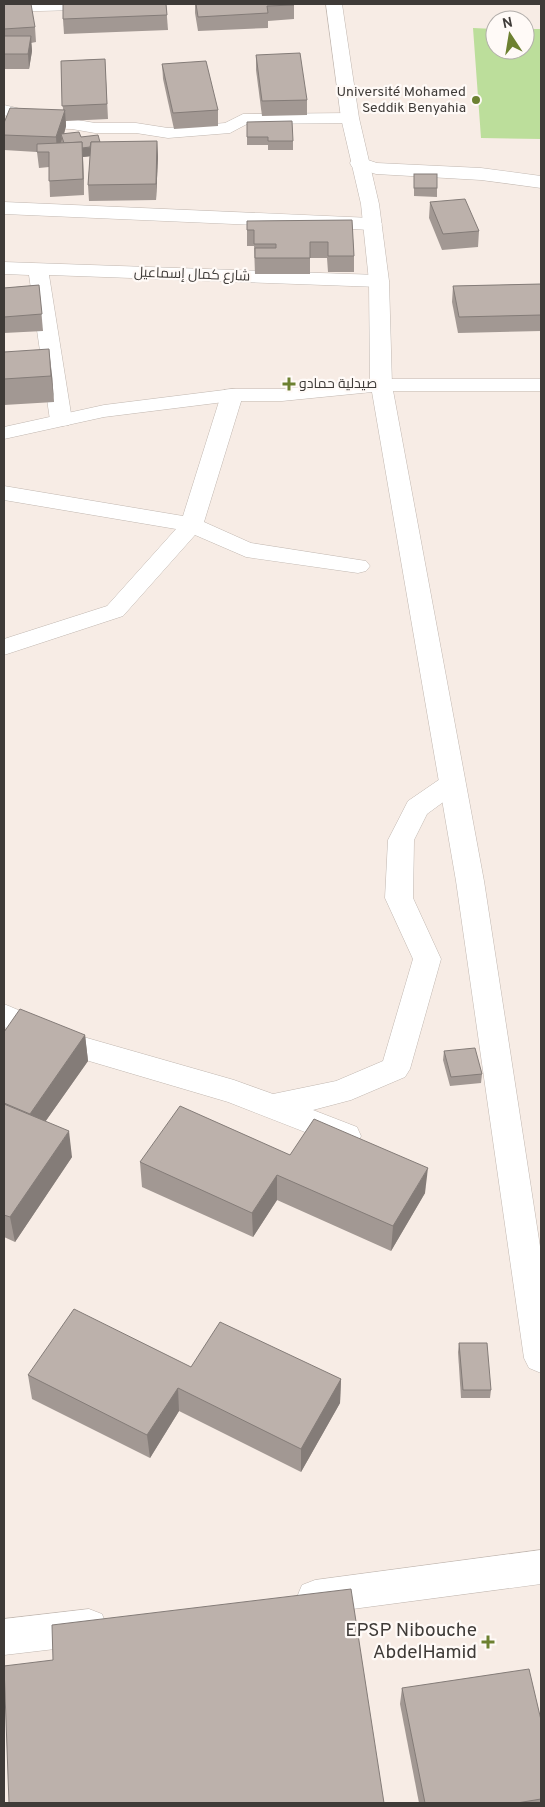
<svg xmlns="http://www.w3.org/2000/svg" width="545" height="1807" viewBox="0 0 545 1807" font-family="Overpass,Cairo,sans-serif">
	<rect width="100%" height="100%" fill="#f7ece5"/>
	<!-- green -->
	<path fill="#bcde9b" d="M473 28 495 29V50H525V29H541V139L481 138Z"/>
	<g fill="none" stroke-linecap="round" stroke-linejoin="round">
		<defs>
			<g id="minor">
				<path d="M4 4H119L117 7 111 9 4 12Z"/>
				<path d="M4 105 25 110 39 118 72 119 95 123H136L168 128 225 123 243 114 350 113 356 114 359 118 356 122 350 123 247 124 230 133 168 138 136 133H95L72 129 35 128 4 115Z"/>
				<path d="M359 157 377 163 481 168 541 176V188L481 180 376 174 352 167 350 163 352 159Z"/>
				<path d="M4 202 372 218 379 220 382 224 379 228 372 230 4 214Z"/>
				<path d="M4 262 379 275 386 277 389 281 386 285 379 287 49 275 72 420 69 425 61 426 53 425 50 420 29 275 4 274Z"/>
				<path d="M381 379H541V391H381L374 389 370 385 374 381Z"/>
				<path d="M232 389 240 390 243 395 204 522 251 543 366 561 370 566 366 571 358 573 246 557 195 535 123 616 4 655V639L107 606 176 529 4 500V486L183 516 221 395 224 390Z"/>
				<path d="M452 774 461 777 465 783 461 789 427 814 414 840 413 898 441 959 410 1069 405 1077 351 1100 313 1110 357 1127 361 1136 357 1145 346 1148 228 1102 62 1053 4 1027V1004L80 1036 234 1080 273 1094 336 1081 383 1061 413 959 385 898 388 840 408 801 443 777Z"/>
				<path d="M541 1550V1584L315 1614 302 1609 297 1597 302 1585 315 1580Z"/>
				<path d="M89 1609 102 1614 107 1627 102 1640 89 1645 4 1655V1619Z"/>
			</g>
			<path id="secondary" d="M326 4H342L359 118 379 204 389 281 392 385 484 881 541 1253V1373L529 1368 524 1358 456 881 372 392 282 401H232L104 417 4 439V427L104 405 232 389H282L370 380 369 281 361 204 341 118Z"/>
		</defs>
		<!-- minor casing -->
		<use href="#minor" stroke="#c1b7b0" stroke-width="1"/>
		<!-- secondary casing -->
		<use href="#secondary" stroke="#c1b7b0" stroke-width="1"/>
		<!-- minor -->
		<use href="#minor" fill="#fff" fill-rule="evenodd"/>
		<!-- secondary -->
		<use href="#secondary" fill="#fff" fill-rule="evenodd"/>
	</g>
	<!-- wall -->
	<g fill="#a29893">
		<path d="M4 4 35 27 36 42 31 43 32 51 29 69H4Z"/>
		<path d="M166 4 168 30 64 34 63 19Z"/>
		<path d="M195 4H294V19L268 21V28L198 31 195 13Z"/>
		<path d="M256 55 307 100V115L262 116 256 70Z"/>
		<path d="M105 59 108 119 66 121V126L64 134 100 142 157 141 158 157 156 200 89 201 88 185 90 156 83 157 84 195 50 197 49 167 39 168 37 152 4 150V123L63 110 61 61Z"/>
		<path d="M162 64 218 110V126L174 129 163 79Z"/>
		<path d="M247 122 293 141V150H268V145H247Z"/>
		<path d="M414 174 437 188V197L414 196Z"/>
		<path d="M430 202 479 231 478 247 442 250 429 218Z"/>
		<path d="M352 220 354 256V272H328L327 258H310V274H255L254 246H247V221Z"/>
		<path d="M541 284V331L458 333 452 302 453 286Z"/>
		<path d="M39 285 43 331 4 333V288Z"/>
		<path d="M4 352 52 375 54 402 4 405Z"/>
		<path d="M4 1032 85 1035 88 1061 45 1122 72 1157 15 1242 4 1237Z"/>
		<path d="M444 1051 482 1074 481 1083 450 1086 443 1060Z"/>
		<path d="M290 1155 425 1193 391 1251 277 1200 253 1237 142 1187 140 1162Z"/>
		<path d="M459 1343 491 1390 490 1398H461L458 1352Z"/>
		<path d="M28 1375 341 1379 340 1403 301 1472 179 1411 150 1458 32 1399Z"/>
		<path d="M402 1688 541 1720V1803H419L400 1704Z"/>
	</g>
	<!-- shaded-wall -->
	<g fill="#847c78">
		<path d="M31 36 32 51 29 69 28 54Z"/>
		<path d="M65 110 66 126 63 137 61 134 62 139 57 153 56 137Z"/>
		<path d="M157 141 158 157 156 200V184Z"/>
		<path d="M102 146 103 155 83 157 84 195 83 179 67 150Z"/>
		<path d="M49 349 52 375 54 402 51 376Z"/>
		<path d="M85 1035 88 1061 33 1139 30 1114Z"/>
		<path d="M69 1131 72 1157 15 1242 10 1217Z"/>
		<path d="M428 1168 425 1193 391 1251 393 1226Z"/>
		<path d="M277 1175V1200L253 1237 252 1213Z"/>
		<path d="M341 1379 340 1403 301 1472V1449Z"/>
		<path d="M178 1388 179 1411 150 1458 147 1435Z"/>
	</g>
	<!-- building -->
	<g fill="#bcb1ab" stroke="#847c78">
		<path d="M4 4H31L35 27 4 29Z"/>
		<path d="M63 4H166L167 15 63 19Z"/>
		<path d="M196 4H294V5L267 6 268 13 198 17Z"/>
		<path d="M4 36H31L28 54H4Z"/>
		<path d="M300 53 307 100 262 101 256 55Z"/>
		<path d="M105 59 107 104 62 106 61 61Z"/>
		<path d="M206 61 218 110 173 113 162 64Z"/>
		<path d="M10 108 65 110 56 137 4 135V123Z"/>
		<path d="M292 121 293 141H268V137H247V122Z"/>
		<path d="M79 132 81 137 98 135 100 142H91L90 147 82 148V142L64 143 61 134Z"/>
		<path d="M157 141 156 184 88 185 91 142Z"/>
		<path d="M82 142 83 179 49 181V152H37V144Z"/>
		<rect x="414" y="174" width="23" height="14"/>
		<path d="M465 199 479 231 443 234 430 202Z"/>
		<path d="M352 220 354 256H328V242H310V258H255V248H276V244H254V230H247V221Z"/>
		<path d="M541 284V315L459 317 453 286Z"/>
		<path d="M39 285 42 314 4 317V288Z"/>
		<path d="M49 349 51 376 4 379V352Z"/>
		<path d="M20 1009 85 1035 30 1114 4 1103V1032Z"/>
		<path d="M475 1048 482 1074 451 1077 444 1051Z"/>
		<path d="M4 1104 69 1131 10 1217 4 1215Z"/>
		<path d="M180 1106 290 1155 314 1119 428 1168 393 1226 277 1175 252 1213 140 1162Z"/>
		<path d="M74 1309 191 1367 220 1322 341 1379 301 1449 178 1388 147 1435 28 1375Z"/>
		<path d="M459 1343H487L491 1390H463Z"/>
		<path d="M351 1589 384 1803H9L4 1666 53 1660 52 1625Z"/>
		<path d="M529 1669 541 1720V1799L517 1803H425L402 1688Z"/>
	</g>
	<!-- markers -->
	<g fill="#6d8131" stroke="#fffaf7" stroke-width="2">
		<circle cx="476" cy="100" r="5"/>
		<path d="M286.5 376.5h5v5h5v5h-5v5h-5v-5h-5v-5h5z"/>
		<path d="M485.5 1634.5h5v5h5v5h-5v5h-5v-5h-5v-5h5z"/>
	</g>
	<g text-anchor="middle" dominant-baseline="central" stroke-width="4.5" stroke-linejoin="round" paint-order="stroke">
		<!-- far-poi labels -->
		<g font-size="14" fill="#3f3b38" stroke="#fffaf7" text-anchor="end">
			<text x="466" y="92">Université Mohamed<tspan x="466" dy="16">Seddik Benyahia</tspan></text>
			<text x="299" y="384" text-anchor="start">صيدلية حمادو</text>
		</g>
		<!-- far-street labels -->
		<g font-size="14" fill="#3f3b38" stroke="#fffaf7">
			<text transform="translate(192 275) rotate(2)">شارع كمال إسماعيل</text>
		</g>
		<!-- near-poi labels -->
		<g font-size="19" fill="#3f3b38" stroke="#fffaf7" text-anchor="end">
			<text x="477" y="1631">EPSP Nibouche<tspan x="477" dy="22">AbdelHamid</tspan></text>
		</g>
	</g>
	<!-- border -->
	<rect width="545" height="1807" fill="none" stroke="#3f3b38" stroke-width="10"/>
	<!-- north arrow -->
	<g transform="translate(510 35) rotate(348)"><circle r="24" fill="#fffaf7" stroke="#b2aeab"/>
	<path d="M0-4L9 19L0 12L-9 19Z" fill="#6d8131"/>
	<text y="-8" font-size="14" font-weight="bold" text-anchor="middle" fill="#3f3b38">N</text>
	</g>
</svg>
